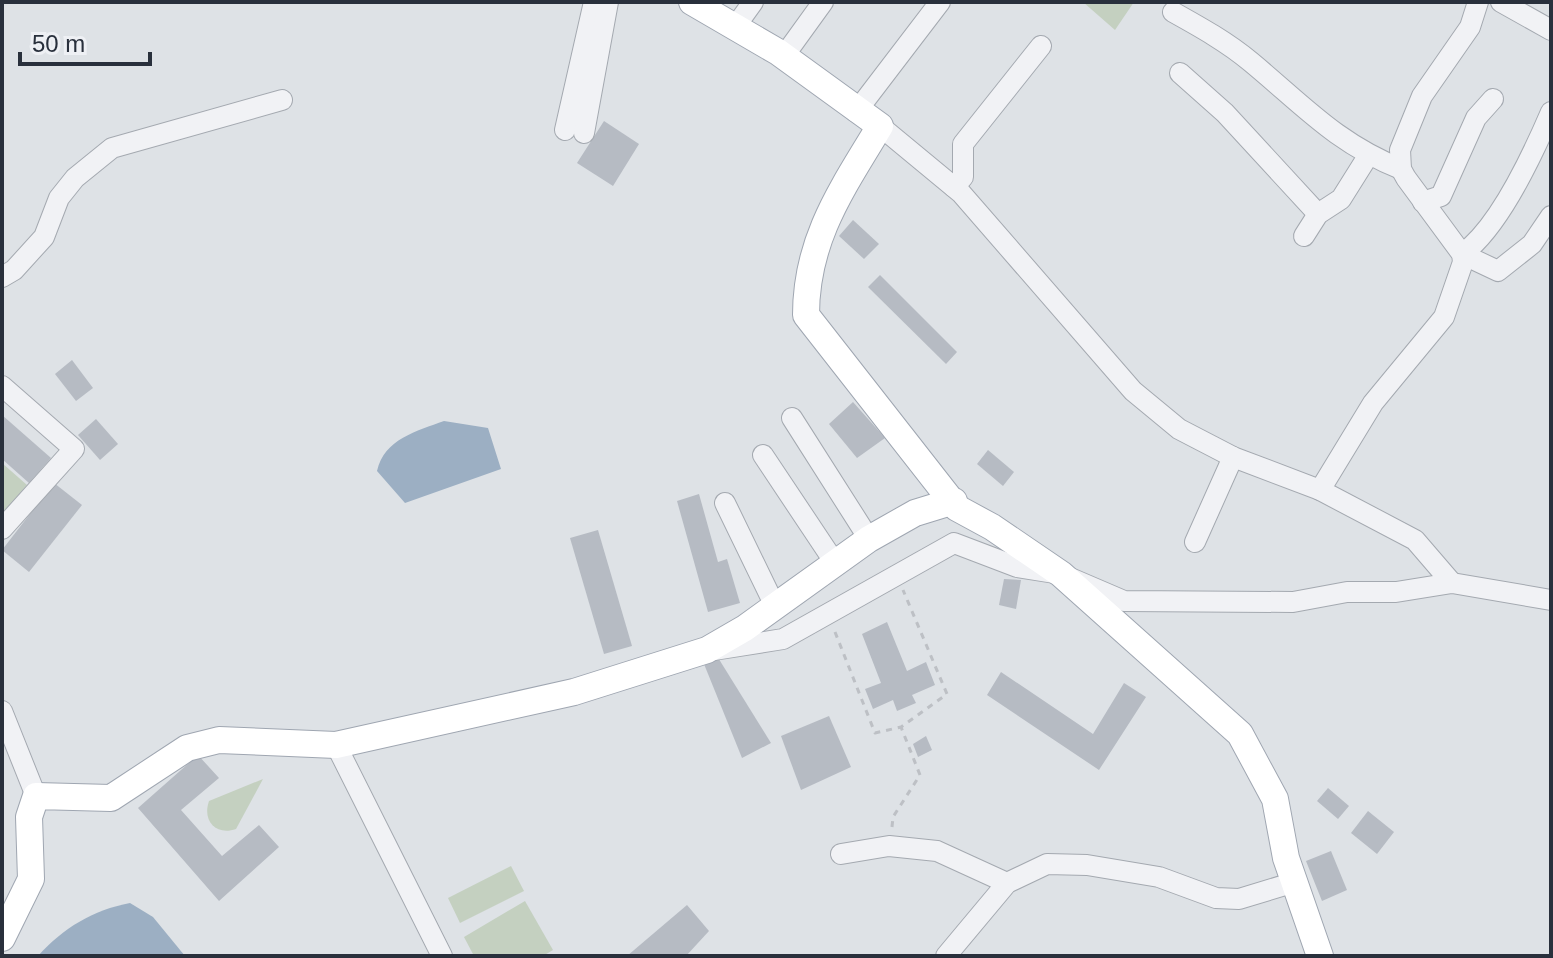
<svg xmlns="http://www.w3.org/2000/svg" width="1553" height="958" viewBox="0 0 1553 958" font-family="Helvetica,sans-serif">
	<rect width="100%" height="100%" fill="#dee2e6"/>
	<!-- green -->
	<g fill="#c4d0c0">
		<path d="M1083 2H1134L1115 30Z"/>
		<path d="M2 463 27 485 3 513H2Z"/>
		<path d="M263 779 236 829C216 836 202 821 209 801Z"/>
		<path d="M511 866 524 891 460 923 448 898Z"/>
		<path d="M525 901 553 950 543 956H474L464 937Z"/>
	</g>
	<!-- water -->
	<g fill="#9cafc3">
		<path d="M444 421 488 428 501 469 405 503 377 471C384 439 417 431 444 421Z"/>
		<path d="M130 903 153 917 185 956H38C63 928 93 910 130 903Z"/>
	</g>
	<!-- building -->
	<g fill="#b6bbc3">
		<path d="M604 121 639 144 613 186 577 163Z"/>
		<path d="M853 220 879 244 864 259 839 236Z"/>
		<path d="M880 275 957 352 946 364 868 287Z"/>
		<path d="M72 360 93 388 76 401 55 374Z"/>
		<path d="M853 402 885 438 857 458 829 424Z"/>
		<path d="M2 415 51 458 29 483 2 459Z"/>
		<path d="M96 419 118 444 100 460 78 435Z"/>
		<path d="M988 450 1014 472 1003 486 977 464Z"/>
		<path d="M54 483 82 505 29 572 2 550Z"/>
		<path d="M699 494 718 562 727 559 740 603 708 612 677 501Z"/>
		<path d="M598 530 632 646 604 654 570 538Z"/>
		<path d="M1004 579 1021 580 1016 609 999 605Z"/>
		<path d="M887 622 907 671 926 662 935 685 912 695 916 703 897 711 893 700 873 709 865 689 881 683 862 634Z"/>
		<path d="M717 656 771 743 742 758 704 664Z"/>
		<path d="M1001 672 1093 734 1124 683 1146 697 1099 770 987 695Z"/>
		<path d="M829 716 851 767 801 790 781 736Z"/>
		<path d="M926 736 932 750 918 757 913 744Z"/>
		<path d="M198 755 219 778 181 810 222 856 259 825 279 847 219 901 138 808Z"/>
		<path d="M1328 788 1349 806 1338 819 1317 801Z"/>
		<path d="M1368 811 1394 832 1377 854 1351 833Z"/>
		<path d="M1331 851 1347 890 1322 901 1306 861Z"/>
		<path d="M687 905 709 931 686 956H627Z"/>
	</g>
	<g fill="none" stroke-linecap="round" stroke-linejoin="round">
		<defs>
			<g id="minor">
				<path d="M1501 2 1551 30"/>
				<path d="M1173 12C1200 27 1227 42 1251 62 1303 105 1336 143 1401 169"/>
				<path d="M735 27 753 2"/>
				<path d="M784 56 823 2"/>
				<path d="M1180 73 1225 113 1318 214"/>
				<path d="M856 112 940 2"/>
				<path d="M1551 112C1533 154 1499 228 1462 254L1498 271 1532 244 1551 216"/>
				<path d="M880 126 961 193 1133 391 1179 429 1233 457 1320 490 1415 540 1452 583"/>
				<path d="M565 130 594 2"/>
				<path d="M584 133 608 2"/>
				<path d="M954 187 963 177V144L1041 46"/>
				<path d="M1423 202 1441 196 1476 118 1493 99"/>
				<path d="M1304 236 1318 214 1341 199 1368 156"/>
				<path d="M2 277 14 270 44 237 59 198 75 178 112 148 282 100"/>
				<path d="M2 386 74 449 2 529"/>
				<path d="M792 418 869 539"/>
				<path d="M763 455 835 563"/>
				<path d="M1320 490 1373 403 1444 317 1463 262 1462 254 1406 178 1401 169 1400 150 1422 96 1470 27 1478 2"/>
				<path d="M725 503 775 606"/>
				<path d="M1195 542 1233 457"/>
				<path d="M714 650 783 639 954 543 1017 567 1061 574 1124 601 1293 602 1347 592H1396L1452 583 1551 600"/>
				<path d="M2 711 36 796"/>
				<path d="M336 745 442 956"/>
				<path d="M841 854 889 846 937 851 1007 883"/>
				<path d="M946 956 1007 883 1047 864 1087 865 1159 877 1216 898 1239 899 1295 882"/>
			</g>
			<g id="major">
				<path d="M692 2 778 52 880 126C842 189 806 239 806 315L957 508 992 527 1061 574 1240 734 1275 799 1286 858 1320 956"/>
				<path d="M2 938 31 879 29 817 36 796 111 798 187 748 219 740 336 745 574 692 707 650 745 628 869 539 915 513 954 501"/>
			</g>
		</defs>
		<!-- minor casing -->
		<use href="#minor" stroke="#a4a9b0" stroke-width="22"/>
		<!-- major casing -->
		<use href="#major" stroke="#9fa6b1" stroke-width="28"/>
		<!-- path -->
		<g stroke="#bdc0c5" stroke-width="3" stroke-dasharray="6 6" stroke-linecap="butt">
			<path d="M835 632 875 733 901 727 947 694 903 590"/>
			<path d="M892 827 893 817 920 775 901 727"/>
		</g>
		<!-- minor -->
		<use href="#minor" stroke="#f1f2f5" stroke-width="20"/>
		<!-- major -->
		<use href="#major" stroke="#fff" stroke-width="26"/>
	</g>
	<!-- border -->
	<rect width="1553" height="958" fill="none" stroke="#29303c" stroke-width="8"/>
	<!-- scale -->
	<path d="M20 52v12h130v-12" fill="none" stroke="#29303c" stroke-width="4"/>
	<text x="32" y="52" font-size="24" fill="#29303c" stroke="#eef0f4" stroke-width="6" paint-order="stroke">50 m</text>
</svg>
